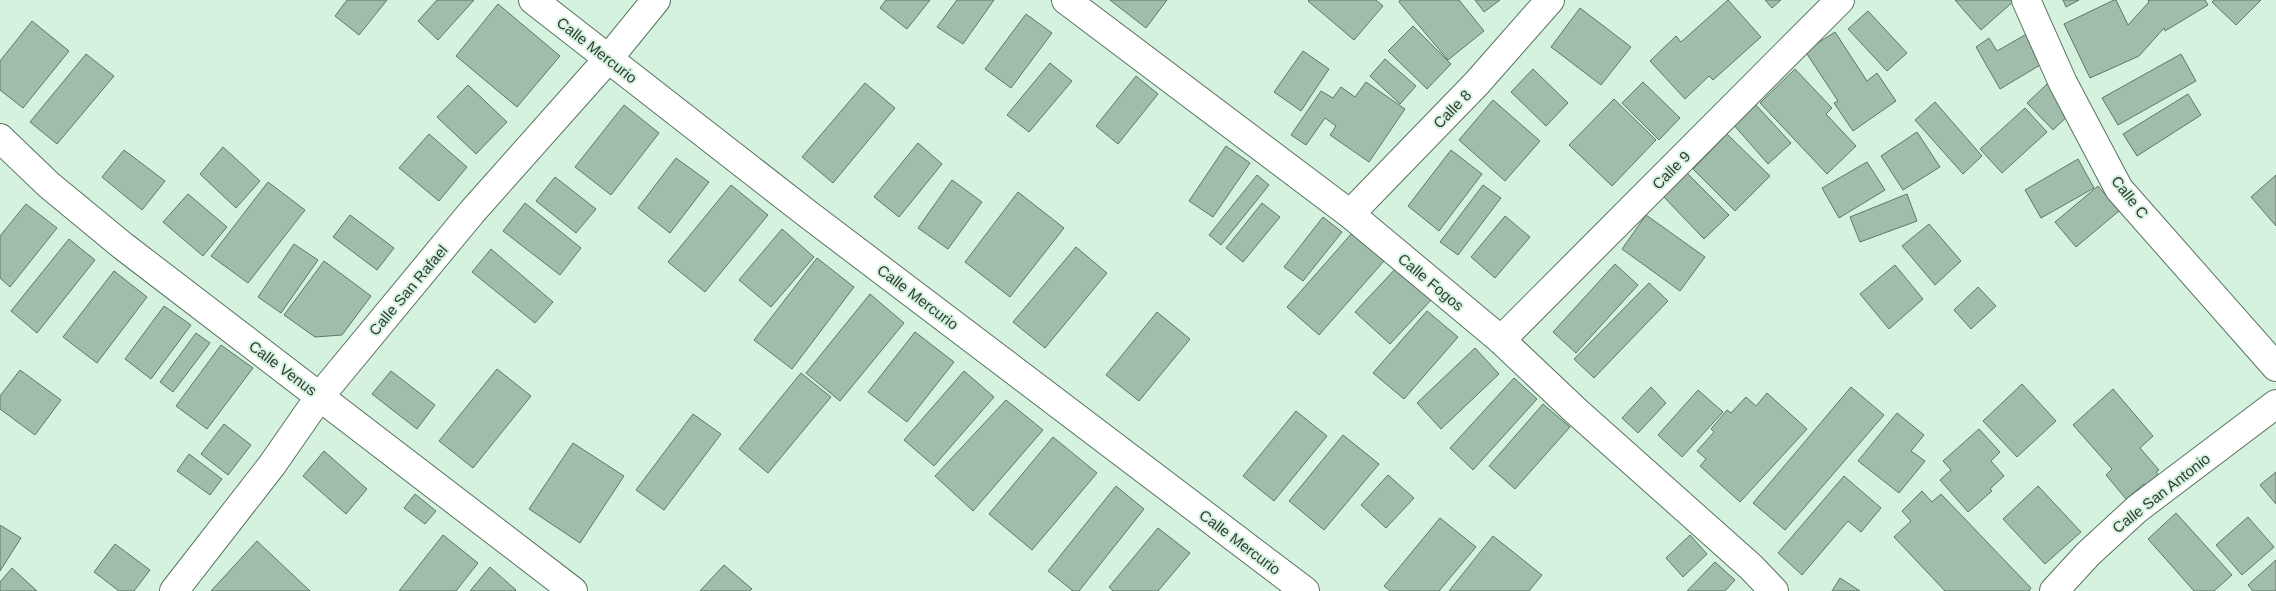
<svg xmlns="http://www.w3.org/2000/svg" width="2276" height="591" viewBox="0 0 2276 591" font-family="Arial,sans-serif">
	<rect width="100%" height="100%" fill="#d5f2de"/>
	<!-- building -->
	<g fill="#a0bcaa" stroke="#5e7867">
		<path d="M347 0H387L359 35 335 16Z"/>
		<path d="M437 0H474L438 40 418 21Z"/>
		<path d="M886 0H930L907 29 880 8Z"/>
		<path d="M957 0H994L963 44 937 27Z"/>
		<path d="M1110 0H1167L1146 28Z"/>
		<path d="M1309 0H1376L1383 6 1354 40 1308 1Z"/>
		<path d="M1400 0H1459L1484 31 1448 60 1399 2Z"/>
		<path d="M1475 0H1500L1484 12Z"/>
		<path d="M1728 0 1761 37 1713 80 1709 76 1685 99 1650 61 1676 36 1681 42Z"/>
		<path d="M1765 0H1781L1772 8Z"/>
		<path d="M1955 0H2015L1981 30Z"/>
		<path d="M2063 0H2079L2066 7Z"/>
		<path d="M2114 0H2116L2128 25 2149 2 2148 0H2205L2208 5 2165 31 2164 28 2139 56 2090 78 2064 24Z"/>
		<path d="M2214 0H2261L2236 25 2212 2Z"/>
		<path d="M498 4 560 56 517 107 456 56Z"/>
		<path d="M1580 8 1631 47 1601 85 1551 47Z"/>
		<path d="M1868 11 1907 53 1887 71 1848 29Z"/>
		<path d="M1026 14 1052 33 1011 88 985 69Z"/>
		<path d="M32 21 69 51 23 108 0 90V61Z"/>
		<path d="M1413 26 1451 64 1427 89 1388 51Z"/>
		<path d="M1835 32 1867 81 1877 73 1896 101 1853 131 1834 103 1838 101 1805 51Z"/>
		<path d="M2030 32 2047 61 2000 89 1976 47 1989 38 1997 51Z"/>
		<path d="M1303 51 1329 69 1301 111 1274 92Z"/>
		<path d="M86 54 114 76 57 144 30 122Z"/>
		<path d="M2181 54 2196 81 2118 125 2102 98Z"/>
		<path d="M1385 59 1416 86 1400 104 1370 76Z"/>
		<path d="M1050 63 1072 81 1029 132 1007 115Z"/>
		<path d="M1533 69 1568 103 1546 126 1511 92Z"/>
		<path d="M1795 69 1832 108 1826 114 1856 146 1827 174 1760 103Z"/>
		<path d="M1136 76 1158 94 1118 144 1096 126Z"/>
		<path d="M1366 82 1405 109 1369 162 1330 135 1336 126 1325 118 1306 145 1291 135 1321 91 1333 98 1341 87 1355 97Z"/>
		<path d="M1643 82 1680 118 1659 140 1622 103Z"/>
		<path d="M865 83 895 108 833 183 802 157Z"/>
		<path d="M2047 84 2073 111 2053 130 2027 103Z"/>
		<path d="M468 85 507 122 476 154 437 117Z"/>
		<path d="M2188 94 2201 115 2137 156 2123 134Z"/>
		<path d="M1614 99 1656 140 1612 186 1569 145Z"/>
		<path d="M1493 100 1540 141 1505 181 1459 140Z"/>
		<path d="M1935 102 1982 156 1963 174 1915 120Z"/>
		<path d="M1755 104 1791 143 1768 164 1733 124Z"/>
		<path d="M624 105 659 133 611 195 575 167Z"/>
		<path d="M2025 108 2047 132 2002 173 1980 149Z"/>
		<path d="M1917 132 1940 167 1903 190 1881 156Z"/>
		<path d="M429 134 467 167 439 201 399 168Z"/>
		<path d="M1727 134 1770 176 1735 211 1693 169Z"/>
		<path d="M918 143 942 164 899 217 874 197Z"/>
		<path d="M1226 146 1250 163 1213 217 1189 201Z"/>
		<path d="M223 147 260 181 236 208 200 174Z"/>
		<path d="M124 150 165 181 142 210 102 177Z"/>
		<path d="M1451 150 1482 174 1439 231 1408 206Z"/>
		<path d="M676 158 709 182 670 233 638 208Z"/>
		<path d="M2078 159 2094 188 2041 218 2025 190Z"/>
		<path d="M1867 162 1885 190 1839 218 1822 188Z"/>
		<path d="M1686 172 1729 215 1704 239 1662 195Z"/>
		<path d="M1257 175 1269 185 1221 245 1209 235Z"/>
		<path d="M2276 175V226L2251 197Z"/>
		<path d="M555 177 596 209 576 233 536 201Z"/>
		<path d="M952 180 982 202 948 249 918 228Z"/>
		<path d="M268 182 305 210 248 283 211 256Z"/>
		<path d="M731 185 768 215 705 292 668 262Z"/>
		<path d="M1483 185 1501 198 1458 255 1440 242Z"/>
		<path d="M2098 186 2119 211 2076 247 2055 222Z"/>
		<path d="M1018 192 1064 228 1010 297 965 262Z"/>
		<path d="M188 194 227 227 203 256 163 222Z"/>
		<path d="M1907 194 1917 221 1860 242 1850 217Z"/>
		<path d="M525 203 581 248 560 275 503 231Z"/>
		<path d="M1262 203 1280 217 1243 262 1226 248Z"/>
		<path d="M26 204 57 228 10 287 0 278V236Z"/>
		<path d="M350 215 394 248 377 270 333 237Z"/>
		<path d="M1646 215 1705 257 1680 291 1622 249Z"/>
		<path d="M1505 216 1530 237 1495 278 1471 257Z"/>
		<path d="M1323 217 1342 232 1303 281 1284 267Z"/>
		<path d="M1929 224 1961 261 1935 285 1902 246Z"/>
		<path d="M782 229 814 257 771 307 739 280Z"/>
		<path d="M1352 233 1384 261 1319 335 1287 307Z"/>
		<path d="M69 239 95 260 37 333 11 311Z"/>
		<path d="M294 244 318 260 281 313 258 297Z"/>
		<path d="M1076 247 1107 273 1045 348 1013 322Z"/>
		<path d="M491 249 553 302 535 323 472 272Z"/>
		<path d="M817 258 854 287 792 369 754 340Z"/>
		<path d="M324 261 371 296 342 335 315 337 284 315Z"/>
		<path d="M1615 264 1638 285 1576 353 1553 332Z"/>
		<path d="M1895 265 1923 299 1889 329 1860 294Z"/>
		<path d="M1397 267 1432 299 1390 344 1355 312Z"/>
		<path d="M114 271 147 297 97 363 63 337Z"/>
		<path d="M1649 283 1668 301 1594 378 1574 359Z"/>
		<path d="M1978 287 1996 306 1971 329 1954 310Z"/>
		<path d="M870 294 904 323 840 401 806 373Z"/>
		<path d="M164 306 191 325 151 379 125 359Z"/>
		<path d="M1427 311 1458 337 1404 399 1373 373Z"/>
		<path d="M1157 312 1190 339 1139 401 1106 375Z"/>
		<path d="M915 332 954 362 907 422 868 392Z"/>
		<path d="M196 333 210 343 173 392 160 382Z"/>
		<path d="M221 345 253 368 207 429 176 406Z"/>
		<path d="M1475 348 1499 374 1441 429 1417 403Z"/>
		<path d="M497 369 531 396 473 468 439 441Z"/>
		<path d="M20 370 61 400 35 435 0 409V396Z"/>
		<path d="M391 371 435 405 417 429 372 394Z"/>
		<path d="M964 371 994 397 934 466 904 440Z"/>
		<path d="M801 373 831 397 768 473 739 449Z"/>
		<path d="M1514 378 1537 399 1473 470 1450 448Z"/>
		<path d="M2022 384 2056 421 2017 457 1983 421Z"/>
		<path d="M1651 387 1666 403 1638 433 1622 418Z"/>
		<path d="M1851 387 1884 415 1785 530 1753 503Z"/>
		<path d="M2113 389 2153 436 2140 448 2159 470 2156 472 2163 480 2150 491 2144 484 2126 499 2106 475 2112 469 2073 425Z"/>
		<path d="M1698 390 1723 412 1682 457 1658 435Z"/>
		<path d="M1767 393 1807 429 1740 502 1700 466 1706 459 1697 451 1714 432 1711 429 1727 410 1731 413 1746 397 1756 406Z"/>
		<path d="M1006 400 1043 430 973 511 935 476Z"/>
		<path d="M1543 404 1570 427 1515 489 1489 466Z"/>
		<path d="M1296 411 1327 436 1274 501 1243 476Z"/>
		<path d="M1897 413 1924 435 1911 451 1925 461 1899 493 1858 461Z"/>
		<path d="M693 414 721 434 664 510 636 490Z"/>
		<path d="M224 424 251 445 228 475 201 454Z"/>
		<path d="M1979 429 2000 452 1991 461 2004 476 1990 489 1992 491 1968 512 1940 480 1951 470 1943 461Z"/>
		<path d="M1343 435 1379 464 1324 530 1289 501Z"/>
		<path d="M1053 437 1097 473 1032 550 989 514Z"/>
		<path d="M573 443 624 476 580 543 529 509Z"/>
		<path d="M324 451 367 489 346 514 303 476Z"/>
		<path d="M189 454 222 479 210 495 177 471Z"/>
		<path d="M2276 472V504L2260 485Z"/>
		<path d="M1388 475 1414 498 1386 528 1361 505Z"/>
		<path d="M1844 476 1881 508 1861 532 1848 521 1802 575 1778 553Z"/>
		<path d="M1116 486 1144 509 1079 591H1073L1048 571Z"/>
		<path d="M2038 486 2081 532 2045 564 2003 519Z"/>
		<path d="M1922 491 1932 502 1941 494 2031 588 2029 591H1945L1894 537 1911 521 1902 511Z"/>
		<path d="M415 494 436 511 425 524 404 508Z"/>
		<path d="M2176 513 2232 575 2214 591H2194L2148 539Z"/>
		<path d="M2248 517 2274 547 2242 575 2216 545Z"/>
		<path d="M1440 518 1476 547 1439 591H1390L1384 586Z"/>
		<path d="M0 525 21 538 0 571Z"/>
		<path d="M1158 528 1190 553 1158 591H1113L1109 587Z"/>
		<path d="M443 535 478 563 456 591H399Z"/>
		<path d="M1690 535 1707 554 1683 577 1666 558Z"/>
		<path d="M1493 536 1542 575 1529 591H1449Z"/>
		<path d="M257 541 310 591H211Z"/>
		<path d="M115 544 150 570 134 591H119L94 572Z"/>
		<path d="M2276 560V591H2253L2248 585Z"/>
		<path d="M1715 562 1735 580 1725 591H1687Z"/>
		<path d="M724 565 752 589 749 591H700Z"/>
		<path d="M490 567 516 590 515 591H470Z"/>
		<path d="M12 568 37 591H0V582Z"/>
		<path d="M1840 578 1860 591H1832Z"/>
	</g>
	<g fill="none" stroke-linecap="round" stroke-linejoin="round">
		<defs>
			<g id="street">
				<path d="M533 0 809 215 1305 591"/>
				<path d="M1066 0 1350 214 1501 340 1576 411 1751 567 1774 591"/>
				<path d="M2026 0 2063 83 2119 189 2276 367"/>
				<path d="M0 138 49 185 123 246 573 591"/>
				<path d="M1350 214 1477 83 1550 0"/>
				<path d="M1501 340 1840 0"/>
				<path d="M174 591 272 465 320 396 472 212 608 59 656 0"/>
				<path d="M2054 591 2088 554 2137 509 2276 404"/>
			</g>
		</defs>
		<!-- street casing -->
		<use href="#street" stroke="#597362" stroke-width="30"/>
		<!-- street -->
		<use href="#street" stroke="#fff" stroke-width="28"/>
	</g>
	<g text-anchor="middle" dominant-baseline="central" stroke-width="4" stroke-linejoin="round" paint-order="stroke">
		<!-- street labels -->
		<g font-size="15" fill="#303c34" stroke="#d5f2de">
			<text transform="translate(597 50) rotate(38)">Calle Mercurio</text>
			<text transform="translate(1452 109) rotate(-46)">Calle 8</text>
			<text transform="translate(1671 170) rotate(-45)">Calle 9</text>
			<text transform="translate(2130 197) rotate(52)">Calle C</text>
			<text transform="translate(1431 282) rotate(40)">Calle Fogos</text>
			<text transform="translate(408 290) rotate(-50)">Calle San Rafael</text>
			<text transform="translate(918 297) rotate(37)">Calle Mercurio</text>
			<text transform="translate(283 368) rotate(37)">Calle Venus</text>
			<text transform="translate(2161 493) rotate(-38)">Calle San Antonio</text>
			<text transform="translate(1240 542) rotate(37)">Calle Mercurio</text>
		</g>
	</g>
</svg>
